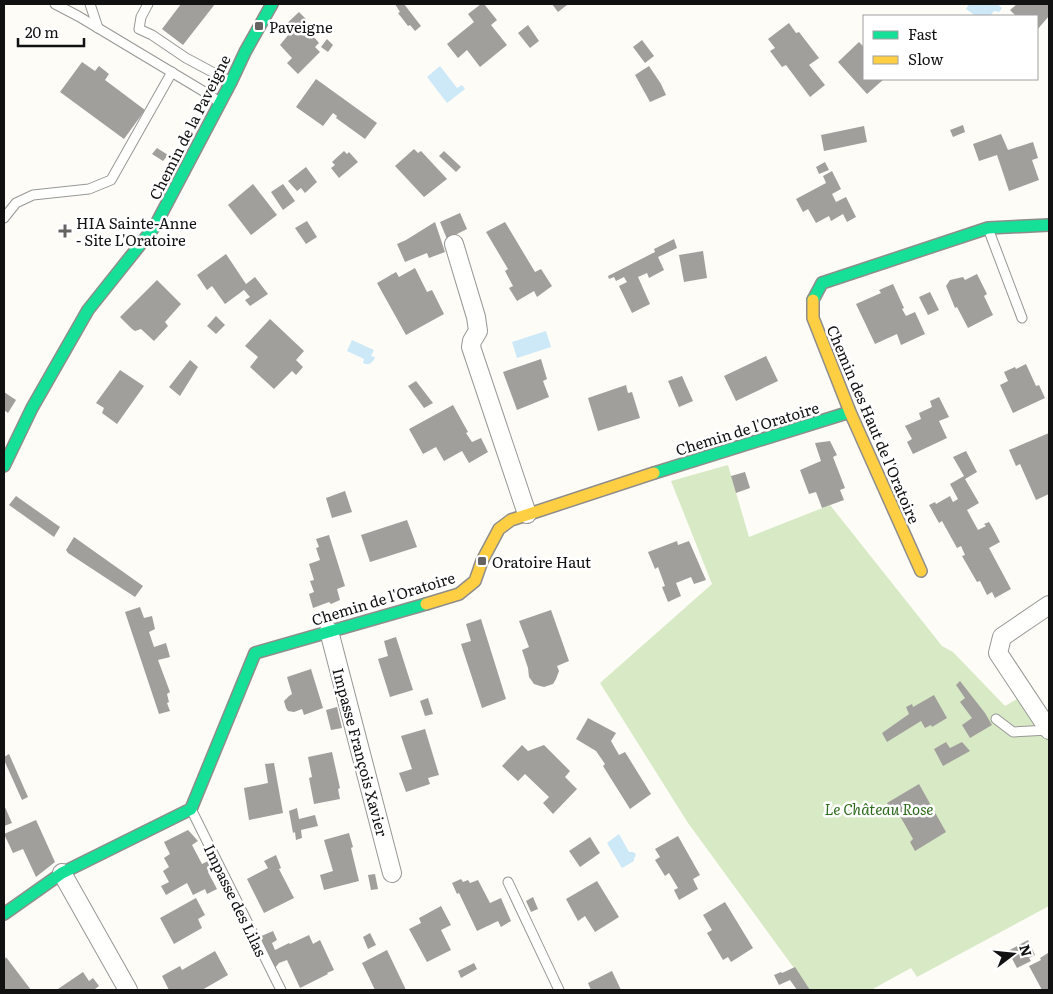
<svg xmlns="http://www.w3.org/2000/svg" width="1053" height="994" viewBox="0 0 1053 994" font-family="Literata,serif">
	<rect width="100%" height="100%" fill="#fdfcf7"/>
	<!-- forest -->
	<path fill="#d8eac5" d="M728 465 749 537 830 505 942 646 953 652 1005 706 1019 698 1049 741V906L917 977 911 968 871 990H810L688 823 600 683 712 584 671 481Z"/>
	<!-- water -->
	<g fill="#cde8f7">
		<path d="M969 4H997L1002 8 999 12 994 11 990 16H976L966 9Z"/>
		<path d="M440 66 457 88 462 85 465 89 447 103 427 77Z"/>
		<path d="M546 331 551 347 517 358 512 342Z"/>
		<path d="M352 340 374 350 371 356 375 357C373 363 369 366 363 363L364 359 347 351Z"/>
		<path d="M619 834 629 852H633L636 854 634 859V861L622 868 607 843Z"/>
	</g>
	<!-- building -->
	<g fill="#a19f9c">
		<path d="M181 4H215L183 45 162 29Z"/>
		<path d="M395 4H404L421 26 415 31 410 25 408 26 398 13 400 12Z"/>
		<path d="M481 4H484L497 20 491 25 507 45 480 67 467 50 458 58 447 44 474 22 468 14Z"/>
		<path d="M552 4H566L567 5 558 12Z"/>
		<path d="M1017 4H1049V16L1037 30V16H1016L1010 10Z"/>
		<path d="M299 12 306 19 304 22 311 30 310 32 319 43 315 47 320 52 298 74 287 63 292 58 280 45 289 34 282 28Z"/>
		<path d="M789 23 796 33 799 32 819 58 809 65 825 85 810 97 786 65 782 67 770 51 775 48 768 39Z"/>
		<path d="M528 25 539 41 530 48 518 33Z"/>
		<path d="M327 39 333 45 328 52 321 47Z"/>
		<path d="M642 40 654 56 645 63 633 47Z"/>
		<path d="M859 42 864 47V79H884L867 94 838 62Z"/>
		<path d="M82 62 95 71 99 66 109 74 105 80 145 110 124 139 60 92Z"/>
		<path d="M649 66 661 84 666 95 650 102 635 75Z"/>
		<path d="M316 79 377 123 365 139 336 118 337 116 333 113 323 126 296 107Z"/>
		<path d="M963 125 965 132 953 137 950 130Z"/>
		<path d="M864 126 867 142 824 151 821 135Z"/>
		<path d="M1001 134 1008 150 1033 142 1038 158 1032 160 1039 180 1009 191 997 155 979 161 973 144Z"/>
		<path d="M157 148 168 155 163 161 152 154Z"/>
		<path d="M414 149 418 153 421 151 447 179 424 197 395 166Z"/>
		<path d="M344 151 347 154 349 152 358 162 339 178 331 168 335 165 332 162Z"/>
		<path d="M444 151 461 167 456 172 439 156Z"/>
		<path d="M825 162 829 170 819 174 816 167Z"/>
		<path d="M306 167 317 182 305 193 301 188 297 191 288 181Z"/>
		<path d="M832 171 841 189 832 194 836 202 846 197 856 217 847 222 843 214 831 221 829 216 816 223 808 209 803 212 796 199 826 183 823 176Z"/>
		<path d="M253 184 277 215 251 235 228 205Z"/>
		<path d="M283 184 295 201 283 210 271 192Z"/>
		<path d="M460 213 467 229 447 239 440 222Z"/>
		<path d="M307 221 317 237 306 244 295 228Z"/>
		<path d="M435 222 445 252 429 258 427 253 405 262 397 244 406 240Z"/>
		<path d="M505 222 535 272 541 269 552 286 537 297 534 291 517 301 509 288 513 286 505 271 508 269 486 232Z"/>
		<path d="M674 239 677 248 658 257 664 270 649 278 647 273 638 277 650 304 632 313 619 286 627 282 624 277 616 281 614 277 609 279 608 276 655 252 654 249Z"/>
		<path d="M703 251 707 278 684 282 679 255Z"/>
		<path d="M226 254 246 284 255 277 268 294 250 306 245 300 250 297 244 290 225 304 212 286 207 290 197 275Z"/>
		<path d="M415 268 427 292 432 290 444 314 406 335 377 283 396 272 399 277Z"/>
		<path d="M977 274 987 294 984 296 993 315 968 328 957 307 955 308 946 286 950 280 963 277 965 280Z"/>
		<path d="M157 280 181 304 165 322 168 326 154 341 141 329 135 331 132 329 120 317Z"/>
		<path d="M893 284 904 308 902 309 906 316 915 312 925 334 901 345 897 334 875 344 856 304 881 293 879 290Z"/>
		<path d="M930 292 939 310 928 315 919 297Z"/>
		<path d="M216 316 225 325 216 334 207 326Z"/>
		<path d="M270 319 304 351 296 360 303 367 296 375 292 371 274 389 250 367 258 357 245 346Z"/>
		<path d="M766 356 778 381 736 401 724 376Z"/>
		<path d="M541 359 547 379 543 381 549 397 517 410 503 372Z"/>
		<path d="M190 360 198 367 180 396 169 387Z"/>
		<path d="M1026 364 1036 386 1039 385 1045 398 1013 413 1000 385 1008 381 1004 372 1015 367 1016 369Z"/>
		<path d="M120 370 144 386 117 424 102 413 104 408 96 403Z"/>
		<path d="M682 376 693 401 679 407 668 381Z"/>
		<path d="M416 381 433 403 424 408 408 386Z"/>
		<path d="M626 385 628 393 632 392 640 418 598 431 588 398Z"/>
		<path d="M4 392 16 400 8 413 4 410Z"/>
		<path d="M939 397 949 417 939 421 947 438 913 454 907 442 912 439 905 426 921 419 919 413 932 407 930 401Z"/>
		<path d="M453 405 468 432 466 433 472 442 481 438 488 452 469 463 462 451 444 461 436 447 423 454 409 429Z"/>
		<path d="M1049 433V494L1036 500 1020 464 1016 466 1009 450Z"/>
		<path d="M830 441 837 455 833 457 845 488 840 490 844 500 822 508 816 492 809 494 800 470 821 461 815 443Z"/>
		<path d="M966 451 977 472 965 479 979 503 967 510 978 530 986 526 984 524 989 522 992 527 1000 542 989 548 1011 589 995 598 992 592 987 595 980 581 977 582 962 556 965 555 961 546 957 548 942 521 939 523 929 505 935 502 936 504 950 496 953 502 958 499 950 484 964 476 953 457Z"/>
		<path d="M745 472 750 488 736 493 731 476Z"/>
		<path d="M345 491 352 512 332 518 326 498Z"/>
		<path d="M16 496 60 527 54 537 9 505Z"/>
		<path d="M407 520 417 547 370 562 361 535Z"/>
		<path d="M329 535 345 586 337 589 340 600 331 604 329 602 313 608 309 594 314 592 310 581 314 580 309 564 320 560 316 548 319 547 316 539Z"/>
		<path d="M74 537 143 586 135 597 68 553 66 550Z"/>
		<path d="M677 541 678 545 689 541 706 580 694 584 691 577 676 583 681 596 668 602 662 587 665 586 658 567 655 569 648 552Z"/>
		<path d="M140 607 144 618 152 616 155 629 149 632 154 647 166 643 170 657 158 660 170 692 167 694 169 702 167 703 170 711 159 714 125 612Z"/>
		<path d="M551 610 569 661 557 666 559 671 556 679 553 684 544 687 540 686 534 684 529 677 528 668 522 650 529 647 519 621Z"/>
		<path d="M481 619 506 699 482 708 461 644 471 641 466 624Z"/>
		<path d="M396 637 413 690 390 697 378 659 388 656 384 641Z"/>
		<path d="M311 669 323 708 304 715 302 709 294 712 288 711 286 708 284 701 289 696 292 694 287 677Z"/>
		<path d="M960 681 985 713 992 725 970 738 962 725 972 718 960 702 965 698 956 685Z"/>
		<path d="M934 695 947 718 932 727 931 725 925 728 921 721 887 742 882 733 909 714 906 707 912 704 913 707Z"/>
		<path d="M428 698 433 714 425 716 420 701Z"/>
		<path d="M337 707 342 728 331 730 326 710Z"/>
		<path d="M588 718 616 733 611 741 619 755 625 752 651 794 630 809 603 766 605 764 596 751 576 739Z"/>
		<path d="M425 729 439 775 428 778 430 784 406 792 399 773 412 769 401 736Z"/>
		<path d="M946 742 950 748 962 742 970 751 943 766 934 749Z"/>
		<path d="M522 745 528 751 544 745 570 771 565 777 577 789 553 814 543 803 549 797 525 774 518 781 502 766Z"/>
		<path d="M332 752 340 788 338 789 340 799 314 804 309 778 312 777 308 757Z"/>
		<path d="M9 754 28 797 22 800 4 760V757Z"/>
		<path d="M274 763 283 813 249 820 244 788 268 783 265 764Z"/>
		<path d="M919 784 946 832 915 851 910 842 913 839 896 809 892 811 887 803Z"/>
		<path d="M4 805 12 823 4 826Z"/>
		<path d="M297 808 299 819 315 815 318 826 301 830 302 838 296 840 295 832 293 833 289 811Z"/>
		<path d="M36 820 55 862 36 877 23 849 13 853 4 834Z"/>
		<path d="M188 830 198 841 192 845 202 864 208 861 212 870 208 872 217 889 207 894 205 889 193 895 187 883 166 895 161 886 169 882 163 871 169 867 164 858 170 854 164 842Z"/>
		<path d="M349 833 353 847 351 848 359 881 324 890 320 875 333 871 324 840Z"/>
		<path d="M678 836 700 875 693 879 698 889 679 900 674 890 678 888 669 873 665 876 655 860 660 857 655 849Z"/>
		<path d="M590 837 600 853 580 867 569 851Z"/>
		<path d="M276 855 281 868 279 869 294 898 264 913 247 879 268 868 264 861Z"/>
		<path d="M375 874 378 889 371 890 368 875Z"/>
		<path d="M461 879 463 882 468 880 470 883 478 880 490 903 501 898 511 921 501 927 498 921 477 931 459 893 457 894 452 883Z"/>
		<path d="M597 881 619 917 595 932 585 916 578 921 566 899Z"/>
		<path d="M533 897 538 909 531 912 526 901Z"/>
		<path d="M196 898 205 915 198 919 202 928 174 944 160 918Z"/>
		<path d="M725 902 753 948 731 962 728 957 723 960 707 933 712 930 703 915Z"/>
		<path d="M441 906 451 925 441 930 451 950 427 962 409 929 421 923 419 918Z"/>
		<path d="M273 931 277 940 272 943 275 950 289 943 290 944 309 935 313 944 320 940 334 970 327 973 328 974 300 988 287 960 279 963 275 968 259 937Z"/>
		<path d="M370 933 376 945 368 949 363 937Z"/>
		<path d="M1028 940 1035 955 1029 958 1031 961 1017 968 1008 951Z"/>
		<path d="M387 950 406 990H375L362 963Z"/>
		<path d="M215 951 228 975 202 990H169L162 976 180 966 182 970Z"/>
		<path d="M1048 953 1049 955V990H1042L1029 966 1041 960 1040 958Z"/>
		<path d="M4 957 5 959 6 957 31 990H4Z"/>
		<path d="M474 963 477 969 461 978 458 971Z"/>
		<path d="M795 967 810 990H797L790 980 779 985 774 975 781 972 782 973Z"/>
		<path d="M612 971 621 990H591L588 983Z"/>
		<path d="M83 972 89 981 93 978 99 986 95 989 96 990H59L58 989Z"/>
	</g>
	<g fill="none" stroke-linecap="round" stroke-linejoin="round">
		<defs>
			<g id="lane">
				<path d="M55 4 78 16 208 94 219 102"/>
				<path d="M90 4 98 28"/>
				<path d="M148 4 141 17 139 29 152 35 186 58 229 81"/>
				<path d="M4 218 16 203 33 195 89 189 111 180 172 72"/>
				<path d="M989 231 1022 318"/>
				<path d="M996 719 1013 732 1049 730"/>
				<path d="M192 811 281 990"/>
				<path d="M508 882 559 990"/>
			</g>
			<g id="street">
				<path d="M454 244 476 317 478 331 472 341 471 347 527 514"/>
				<path d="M1049 605 1002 637 998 653 1049 730"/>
				<path d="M329 631 392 873"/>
				<path d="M62 873 128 990"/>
			</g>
			<g id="fast">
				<path d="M813 300 822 283 988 228 1049 225"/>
				<path d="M4 466 32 408 88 310 155 226 231 82 245 52 272 4"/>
				<path d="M654 473 850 412"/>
				<path d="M4 914 62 873 191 809 255 653 426 604"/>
			</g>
			<g id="slow">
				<path d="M813 300V318L850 412 921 571"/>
				<path d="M426 604 459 594 475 581 482 561 499 529 511 520 654 473"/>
			</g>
		</defs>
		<!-- lane casing -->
		<use href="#lane" stroke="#979795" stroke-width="11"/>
		<!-- street casing -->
		<use href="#street" stroke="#979795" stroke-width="20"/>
		<!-- fast casing -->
		<use href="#fast" stroke="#8e8d8b" stroke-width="14"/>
		<!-- slow casing -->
		<use href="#slow" stroke="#8e8d8b" stroke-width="14"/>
		<!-- lane -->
		<use href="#lane" stroke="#fffffe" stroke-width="9"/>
		<!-- street -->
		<use href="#street" stroke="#fffffe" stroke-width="18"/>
		<!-- fast -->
		<use href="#fast" stroke="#16e098" stroke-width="11"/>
		<!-- slow -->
		<use href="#slow" stroke="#ffcf43" stroke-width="11"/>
	</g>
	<!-- markers -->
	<g fill="#646362" stroke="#fff" stroke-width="2">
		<rect x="254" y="21" width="10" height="10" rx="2.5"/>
		<path d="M62.5 223.5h5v5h5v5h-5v5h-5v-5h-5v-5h5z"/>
		<rect x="477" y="556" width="10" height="10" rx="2.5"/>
	</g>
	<g text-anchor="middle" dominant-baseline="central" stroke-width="5" stroke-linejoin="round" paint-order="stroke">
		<!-- poi labels -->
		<g font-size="15" fill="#111" stroke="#fff" text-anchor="start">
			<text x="269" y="26">Paveigne</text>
			<text x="76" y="222">HIA Sainte-Anne<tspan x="76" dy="17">- Site L'Oratoire</tspan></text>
			<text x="492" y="561">Oratoire Haut</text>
		</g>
		<!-- street labels -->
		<g font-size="15" fill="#111" stroke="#fff">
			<text transform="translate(189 127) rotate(-63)">Chemin de la Paveigne</text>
			<text transform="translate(874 424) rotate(67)">Chemin des Haut de l'Oratoire</text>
			<text transform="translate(747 428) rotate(-17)">Chemin de l'Oratoire</text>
			<text transform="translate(383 598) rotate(-17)">Chemin de l'Oratoire</text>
			<text transform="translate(361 752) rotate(75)">Impasse François Xavier</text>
			<text transform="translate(236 900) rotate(64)">Impasse des Lilas</text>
		</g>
		<!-- park labels -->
		<g font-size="15" font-style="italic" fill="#2f6b1f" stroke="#fff">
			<text x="879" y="808">Le Château Rose</text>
		</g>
	</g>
	<!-- border -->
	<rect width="1053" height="994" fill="none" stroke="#111111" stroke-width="10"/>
	<!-- legend -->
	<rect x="863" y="15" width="175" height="65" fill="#ffffff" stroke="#a0a0a0"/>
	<rect x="873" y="31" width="25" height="8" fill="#16e098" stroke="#a0a0a0"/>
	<text x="908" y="40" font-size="15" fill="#111111">Fast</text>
	<rect x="873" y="56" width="25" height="8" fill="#ffcf43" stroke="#a0a0a0"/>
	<text x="908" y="65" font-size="15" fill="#111111">Slow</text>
	<!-- north arrow -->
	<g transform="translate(1013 954) rotate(74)" stroke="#ffffff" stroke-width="4" paint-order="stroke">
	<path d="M0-4L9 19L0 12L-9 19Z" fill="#111111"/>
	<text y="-8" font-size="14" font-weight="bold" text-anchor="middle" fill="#111111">N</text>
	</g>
	<!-- scale -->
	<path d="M18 38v8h66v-8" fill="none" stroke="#111111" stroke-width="2.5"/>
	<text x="25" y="38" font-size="15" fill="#111111" stroke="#ffffff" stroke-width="4" paint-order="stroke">20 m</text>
</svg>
